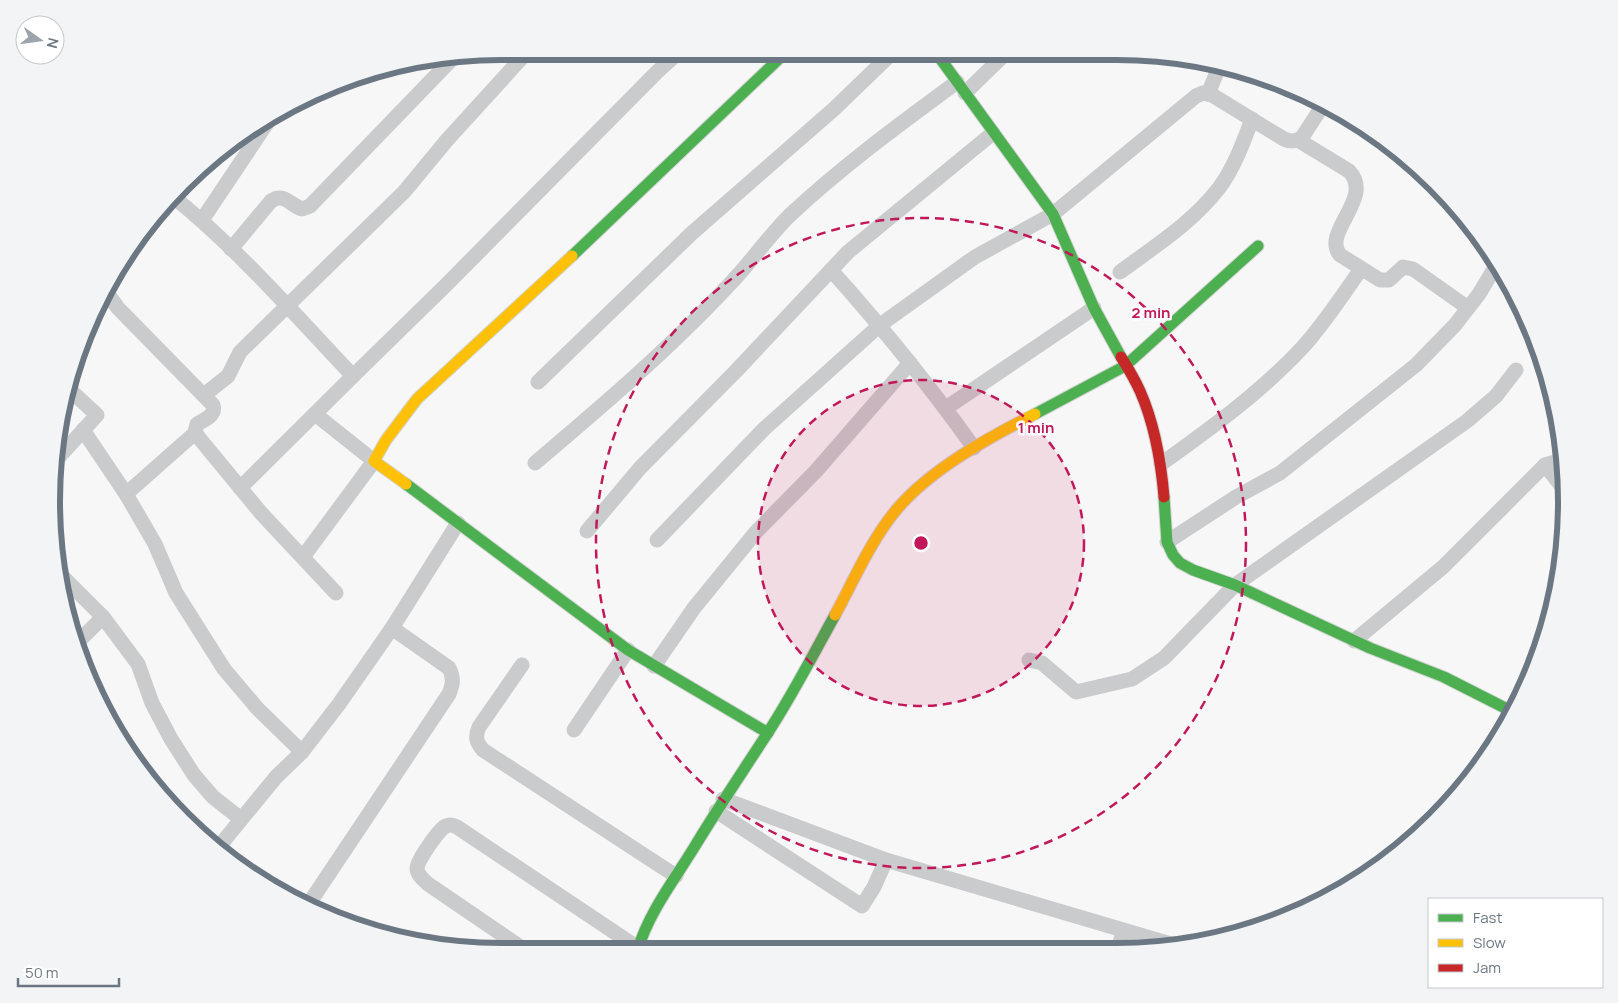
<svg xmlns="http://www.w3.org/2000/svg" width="1618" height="1003" viewBox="0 0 1618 1003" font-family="Manrope,sans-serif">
	<rect width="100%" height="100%" fill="#f7f7f7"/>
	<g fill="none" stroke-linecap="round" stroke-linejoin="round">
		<defs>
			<g id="fast">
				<path d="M937 54 1053 214 1094 308 1121 357"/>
				<path d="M572 256 785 53"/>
				<path d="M1035 414 1125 366 1258 246"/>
				<path d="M406 484 628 650 768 733"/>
				<path d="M1164 497 1167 542 1173 555 1180 563 1193 570 1235 585 1370 648 1444 677 1513 712"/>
				<path d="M638 949C649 912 675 879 695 846 718 808 743 771 767 734 792 696 813 655 835 615"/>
			</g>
			<g id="slow">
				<path d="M406 484 374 461 386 440 417 399 572 256"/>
				<path d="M835 615C854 580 871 540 897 509 931 469 988 438 1035 414"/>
			</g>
			<path id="jam" d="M1121 357C1128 368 1135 380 1140 391 1155 425 1161 461 1164 497"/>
		</defs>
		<!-- fast casing -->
		<use href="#fast" stroke="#d3d4d4" stroke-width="13"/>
		<!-- slow casing -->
		<use href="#slow" stroke="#d3d4d4" stroke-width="13"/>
		<!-- jam casing -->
		<use href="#jam" stroke="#d3d4d4" stroke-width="13"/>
		<!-- street -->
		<g stroke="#cacbcc" stroke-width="15">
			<path d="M965 93 1005 54"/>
			<path d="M1208 94 1219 67"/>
			<path d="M1298 140 1349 171C1375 198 1321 232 1340 255L1380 280H1389L1403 267 1413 269 1468 308"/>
			<path d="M176 199C241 252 296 316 353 376L445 286 657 72 679 52"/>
			<path d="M202 220 267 123"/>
			<path d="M231 249 271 201C284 192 290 205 302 209L310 206 451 60"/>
			<path d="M831 270C882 327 930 386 974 448"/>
			<path d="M1120 272C1155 246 1192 223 1219 188 1234 168 1243 143 1252 119"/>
			<path d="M107 293 118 308 213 405C216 416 205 419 197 424L195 433 261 513 336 593"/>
			<path d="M538 382 692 233 834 109 892 53"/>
			<path d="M204 395 228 376 240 352 404 192 447 140 528 51"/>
			<path d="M946 408 1094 308"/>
			<path d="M83 430 126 494 155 544 176 593 224 669 257 708 302 752"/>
			<path d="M58 458 97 415 70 390"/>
			<path d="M535 463C601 407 668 350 727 287 749 265 767 238 789 216 841 167 900 124 957 82"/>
			<path d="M1161 464C1211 428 1260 393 1302 348 1324 324 1342 296 1361 269"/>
			<path d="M1545 465 1564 489"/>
			<path d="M240 488 353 376"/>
			<path d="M126 494 195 433"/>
			<path d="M587 531 640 468 736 371 848 252 993 133"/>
			<path d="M657 540 764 429 880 325 975 257 1053 214 1196 96 1203 93 1212 95 1284 139C1291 142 1297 142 1303 136L1323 105"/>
			<path d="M1167 542 1236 497 1280 473 1416 365 1455 325 1479 294 1497 264"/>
			<path d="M303 557 374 461 315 414"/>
			<path d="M64 578 103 617 138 664 152 703 171 739 194 775 213 797 241 819"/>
			<path d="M1354 641 1443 567 1545 465 1555 462 1564 465"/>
			<path d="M75 645 103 617"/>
			<path d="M1029 660 1042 663 1076 692 1132 679 1164 658 1235 585 1467 421 1496 396 1516 370"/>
			<path d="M522 665 479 727C475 737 476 742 483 750L676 876"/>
			<path d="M654 666 694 608 756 532 816 471 910 363"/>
			<path d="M574 730 628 650"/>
			<path d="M723 799 886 860 1174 945"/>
			<path d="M716 811 862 906 874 887 886 860"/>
			<path d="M218 850 226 838 276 777 302 752 339 704 392 628 458 523"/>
			<path d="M308 905 449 694C453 684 454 678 449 668L392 628"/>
			<path d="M522 948 428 884C424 880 417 875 417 868 417 861 439 829 446 826 450 824 453 825 457 827L638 948"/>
			<path d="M1117 951 1124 931"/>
		</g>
		<!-- fast -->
		<use href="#fast" stroke="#4caf50" stroke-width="11"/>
		<!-- slow -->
		<use href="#slow" stroke="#ffc107" stroke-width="11"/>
		<!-- jam -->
		<use href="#jam" stroke="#c62828" stroke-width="11"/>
	</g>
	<!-- distance rings -->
	<circle cx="921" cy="543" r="163" fill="#c2185b" fill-opacity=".12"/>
	<g fill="none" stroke="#c2185b" stroke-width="2.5" stroke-dasharray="9 6">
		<circle cx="921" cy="543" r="163"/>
		<circle cx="921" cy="543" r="325"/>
	</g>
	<!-- crop -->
	<path d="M0 0H1618V1003H0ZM501 60H1117A441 441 0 0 1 1558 501V502A441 441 0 0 1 1117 943H501A441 441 0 0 1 60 502V501A441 441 0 0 1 501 60Z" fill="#f3f4f5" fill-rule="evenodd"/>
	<path fill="none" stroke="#6b7783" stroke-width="6" d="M501 60H1117A441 441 0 0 1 1558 501V502A441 441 0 0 1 1117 943H501A441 441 0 0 1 60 502V501A441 441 0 0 1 501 60Z"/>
	<circle cx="921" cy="543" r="8" fill="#c2185b" stroke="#fff" stroke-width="2.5"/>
	<g font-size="15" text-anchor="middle" font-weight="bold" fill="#c2185b" stroke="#fff" stroke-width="5" stroke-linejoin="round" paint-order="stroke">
		<text x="1151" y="318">2 min</text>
		<text x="1036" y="433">1 min</text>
	</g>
	<!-- legend -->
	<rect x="1428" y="898" width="175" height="90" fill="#ffffff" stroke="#c4c9cd"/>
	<rect x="1438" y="914" width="25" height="8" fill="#4caf50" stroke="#c4c9cd"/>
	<text x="1473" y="923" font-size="15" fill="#6b7783">Fast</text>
	<rect x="1438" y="939" width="25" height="8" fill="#ffc107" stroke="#c4c9cd"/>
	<text x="1473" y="948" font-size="15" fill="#6b7783">Slow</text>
	<rect x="1438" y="964" width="25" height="8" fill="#c62828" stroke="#c4c9cd"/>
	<text x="1473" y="973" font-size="15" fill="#6b7783">Jam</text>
	<!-- north arrow -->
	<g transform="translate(40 40) rotate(104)"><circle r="24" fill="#ffffff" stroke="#c4c9cd"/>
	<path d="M0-4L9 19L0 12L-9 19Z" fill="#9ca4ac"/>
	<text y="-8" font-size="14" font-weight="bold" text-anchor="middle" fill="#6b7783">N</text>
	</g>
	<!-- scale -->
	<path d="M18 978v8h101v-8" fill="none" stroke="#6b7783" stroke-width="2.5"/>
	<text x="25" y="978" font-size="15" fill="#6b7783" stroke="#ffffff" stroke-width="4" paint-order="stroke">50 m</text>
</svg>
